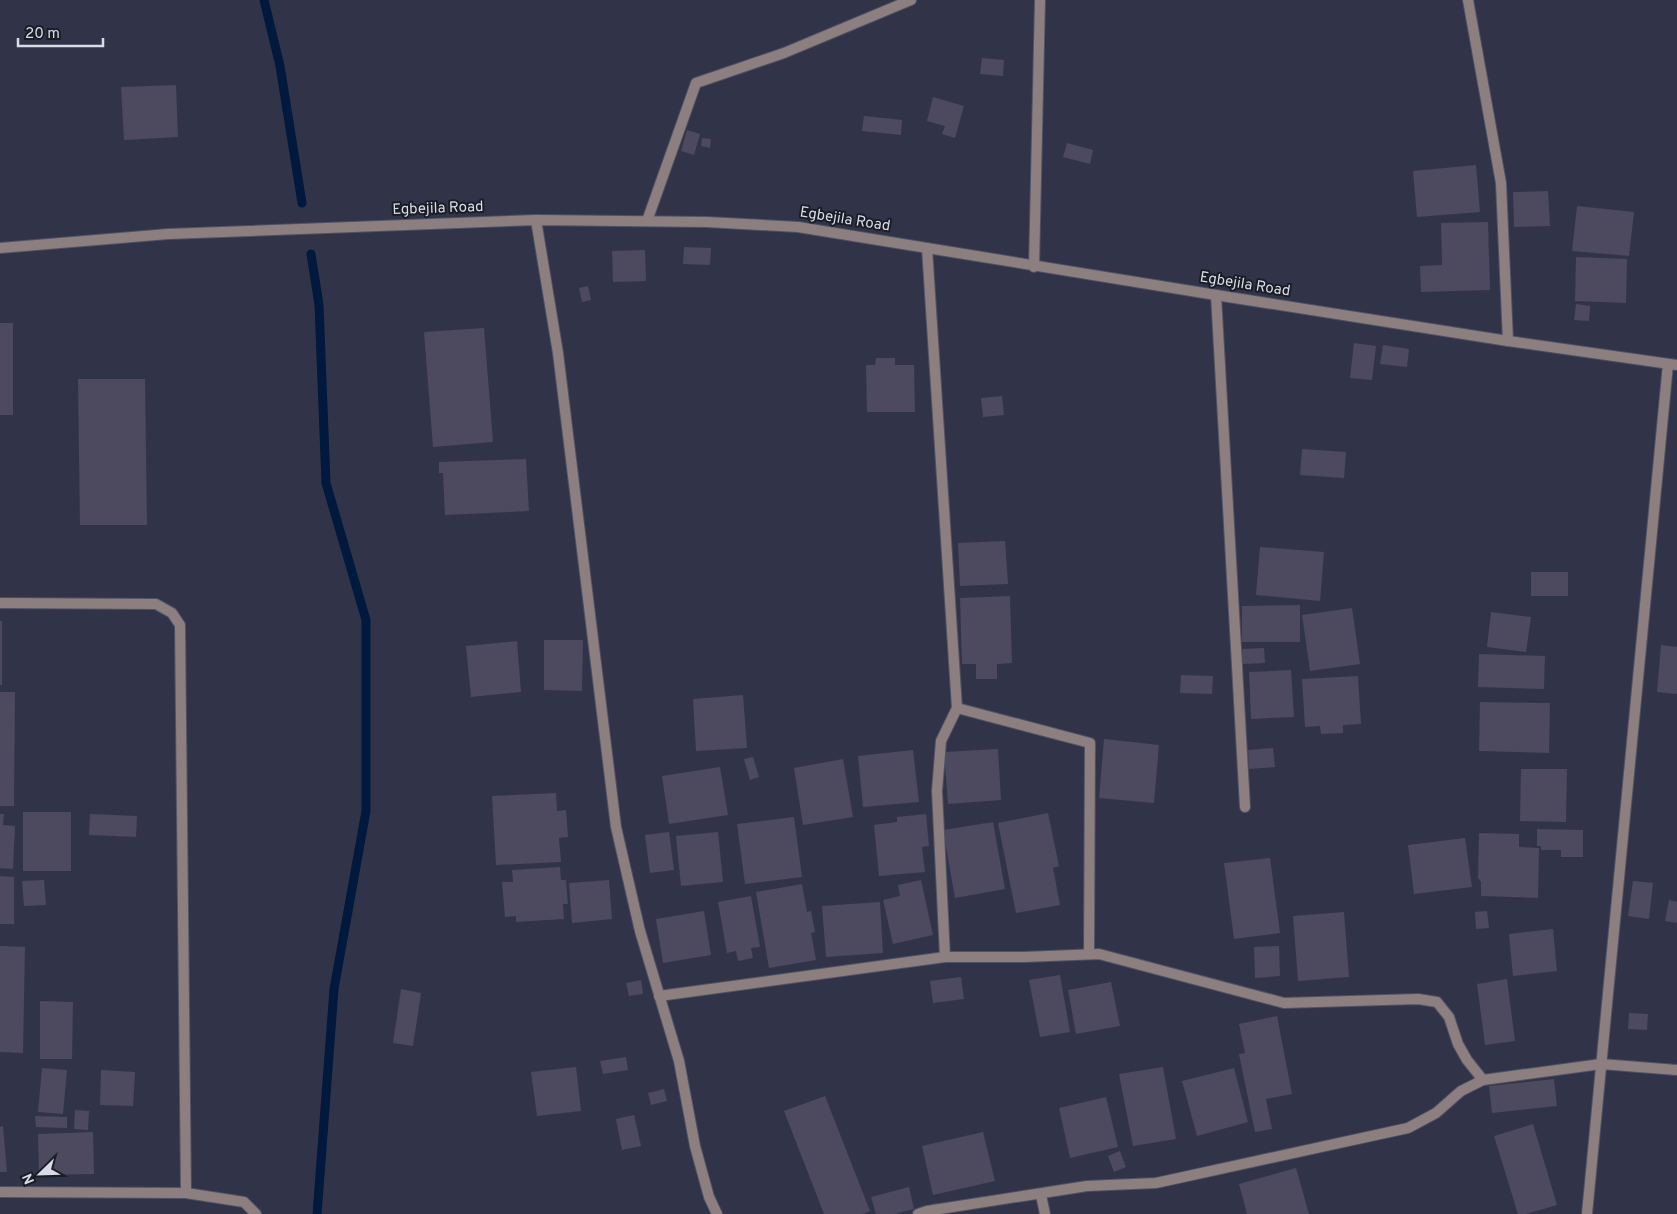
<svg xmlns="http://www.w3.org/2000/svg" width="1677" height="1214" viewBox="0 0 1677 1214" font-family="Overpass,sans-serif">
	<rect width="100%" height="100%" fill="#313449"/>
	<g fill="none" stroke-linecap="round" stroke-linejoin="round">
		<!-- stream -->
		<g stroke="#00193c" stroke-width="9">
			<path d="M264 0 280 66 302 203"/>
			<path d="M311 254 319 305 326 483 366 620V811L334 989 317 1214"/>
		</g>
	</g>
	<!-- building -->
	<g fill="#4d495f">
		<path d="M982 58 1004 60 1003 76 980 74Z"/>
		<path d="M176 85 178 137 124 140 121 87Z"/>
		<path d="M933 97 964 106 955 138 942 134 945 126 927 121Z"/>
		<path d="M864 116 902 120 901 135 862 131Z"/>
		<path d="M687 130 700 134 694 155 681 151Z"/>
		<path d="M702 138 711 139 710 148 701 146Z"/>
		<path d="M1067 143 1093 150 1090 164 1063 157Z"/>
		<path d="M1476 165 1480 212 1417 217 1413 171Z"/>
		<path d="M1548 191 1550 226 1514 227 1513 192Z"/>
		<path d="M1577 206 1634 212 1629 256 1572 251Z"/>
		<path d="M1488 222 1490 290 1421 292 1420 266 1442 265 1441 223Z"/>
		<path d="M684 247 711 248 710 265 683 264Z"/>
		<path d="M645 250 646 281 613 282 612 251Z"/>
		<path d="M1576 257 1627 259 1626 303 1575 301Z"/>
		<path d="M588 286 591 300 582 302 579 288Z"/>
		<path d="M1576 304 1590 306 1589 321 1574 320Z"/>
		<rect x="0" y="323" width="13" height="92"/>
		<path d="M484 328 493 442 433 447 424 332Z"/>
		<path d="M1354 343 1376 346 1372 380 1350 378Z"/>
		<path d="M1383 345 1409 349 1407 367 1380 364Z"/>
		<path d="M876 358H895V365H914L915 412H867L866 365H875Z"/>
		<path d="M78 379H145L147 525H80Z"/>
		<path d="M1002 396 1004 415 983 417 981 398Z"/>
		<path d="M1302 449 1346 452 1344 478 1300 475Z"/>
		<path d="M526 459 529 511 445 515 443 473H439V462Z"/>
		<path d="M1005 541 1008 584 960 586 958 543Z"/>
		<path d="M1260 547 1324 552 1320 601 1256 595Z"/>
		<rect x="1531" y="572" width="37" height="24"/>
		<path d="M1010 596 1012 663 997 664V679H976V664H962L960 598Z"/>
		<path d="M1300 605V642H1242V606Z"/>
		<path d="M1352 608 1360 664 1310 671 1302 615Z"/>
		<path d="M1491 612 1531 617 1526 652 1487 647Z"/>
		<rect x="0" y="621" width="2" height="64"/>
		<path d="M544 640H583L582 691 544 690Z"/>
		<path d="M517 641 521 692 471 697 466 646Z"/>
		<path d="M1661 645 1677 647V694L1657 692Z"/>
		<path d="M1264 648 1265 663 1242 664 1241 649Z"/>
		<path d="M1479 654 1545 656 1544 689 1478 687Z"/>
		<path d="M1291 670 1294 717 1251 719 1249 672Z"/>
		<path d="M1181 675 1213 676 1212 694 1180 693Z"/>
		<path d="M1358 676 1361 724 1343 725V733L1321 734 1320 726 1305 727 1302 679Z"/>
		<path d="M0 692H15L14 806H0Z"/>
		<path d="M743 695 747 748 696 751 693 699Z"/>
		<path d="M1480 702 1550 703 1549 753 1479 751Z"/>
		<path d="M1104 739 1159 745 1154 803 1099 798Z"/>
		<path d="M1273 748 1275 767 1249 769 1248 750Z"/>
		<path d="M998 749 1001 800 948 804 944 752Z"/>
		<path d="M913 750 919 802 863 807 858 756Z"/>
		<path d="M753 757 759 777 750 780 744 759Z"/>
		<path d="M843 759 853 817 803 825 794 768Z"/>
		<path d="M720 767 728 815 669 824 662 776Z"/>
		<path d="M1521 769H1567L1566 822 1520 821Z"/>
		<path d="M556 793 557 811 566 810 568 837 559 838 561 862 496 865 492 796Z"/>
		<rect x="23" y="812" width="48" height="59"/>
		<path d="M1048 813 1059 866 1053 868 1060 905 1016 913 998 823Z"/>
		<path d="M0 814H4L3 825 15 826 13 869 0 868Z"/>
		<path d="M90 814 137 816 136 837 89 835Z"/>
		<path d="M926 814 929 846 922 847 925 872 879 876 874 825 897 822V817Z"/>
		<path d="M794 817 802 877 745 884 737 824Z"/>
		<path d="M993 822 1005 889 955 898 943 830Z"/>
		<path d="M1537 829 1583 830V857H1561V850H1541V846H1537Z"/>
		<path d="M669 832 674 870 650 873 645 835Z"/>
		<path d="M718 832 723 882 681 886 676 836Z"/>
		<path d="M1479 833 1519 834V847L1539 848 1538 898 1481 896V882L1478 878Z"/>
		<path d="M1465 838 1472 887 1414 894 1408 845Z"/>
		<path d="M1270 858 1280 933 1234 939 1224 863Z"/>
		<path d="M560 867 561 880H566L568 904H563L564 919 516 922V916L505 917 502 882H513L512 870Z"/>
		<path d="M0 876 14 877V924H0Z"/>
		<path d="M44 880 46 905 24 906 22 881Z"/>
		<path d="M609 880 612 919 572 923 569 883Z"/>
		<path d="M921 880 933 935 893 944 883 900 900 896 898 885Z"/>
		<path d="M1633 881 1653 883 1649 919 1628 916Z"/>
		<path d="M802 884 807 912 811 911 815 932 811 933 816 960 769 968 756 892Z"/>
		<path d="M751 896 760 947 751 948 753 958 738 961 736 951 727 953 718 902Z"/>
		<path d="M1669 900 1677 902V923L1665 921Z"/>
		<path d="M880 902 883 953 826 957 822 906Z"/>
		<path d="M704 911 711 955 663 963 656 919Z"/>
		<path d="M1487 911 1489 928 1476 929 1475 912Z"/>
		<path d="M1344 912 1349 977 1298 981 1293 916Z"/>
		<path d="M1553 929 1557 971 1513 976 1509 934Z"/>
		<path d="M0 946 25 947 23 1053 0 1052Z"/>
		<path d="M1279 946 1280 976 1255 978 1254 947Z"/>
		<path d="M1060 975 1070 1032 1040 1037 1029 980Z"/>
		<path d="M961 977 964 999 933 1003 930 981Z"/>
		<path d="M1507 979 1515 1041 1485 1045 1477 984Z"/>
		<path d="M641 980 643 994 629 996 626 983Z"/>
		<path d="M1111 982 1120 1026 1076 1034 1068 990Z"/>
		<path d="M401 989 421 993 413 1046 393 1043Z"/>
		<path d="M40 1001 73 1002 72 1059H40Z"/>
		<path d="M1629 1013 1648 1014 1647 1030 1628 1029Z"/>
		<path d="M1277 1016 1292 1094 1266 1099 1272 1129 1255 1132 1239 1054 1245 1053 1239 1024Z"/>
		<path d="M626 1057 628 1070 603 1074 600 1061Z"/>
		<path d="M576 1067 581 1111 537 1116 531 1072Z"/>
		<path d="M1163 1067 1176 1139 1133 1146 1119 1074Z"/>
		<path d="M42 1068 67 1070 63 1114 38 1112Z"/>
		<path d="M1234 1068 1248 1122 1197 1136 1182 1081Z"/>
		<path d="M101 1070 135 1072 133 1106 100 1105Z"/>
		<path d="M1554 1079 1557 1106 1492 1113 1489 1086Z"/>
		<path d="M664 1089 667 1101 651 1105 648 1093Z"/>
		<path d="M825 1096 870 1211 863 1214H824L784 1111Z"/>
		<path d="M1106 1097 1118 1147 1070 1158 1059 1108Z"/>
		<path d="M75 1110 89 1111 88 1130 74 1129Z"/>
		<path d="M634 1115 641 1146 622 1150 616 1119Z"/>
		<path d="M35 1116 67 1117V1128L36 1127Z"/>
		<path d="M1533 1124 1557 1205 1526 1214H1518L1494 1136Z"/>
		<path d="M3 1126 7 1172H0V1127Z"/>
		<path d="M93 1132 94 1174 39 1175 38 1134Z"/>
		<path d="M983 1132 995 1181 933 1195 922 1146Z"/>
		<path d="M1120 1151 1126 1167 1114 1172 1108 1156Z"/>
		<path d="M1296 1168 1309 1214H1247L1239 1184Z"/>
		<path d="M909 1187 914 1209 895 1214H876L871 1197Z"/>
	</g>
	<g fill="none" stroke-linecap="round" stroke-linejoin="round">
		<defs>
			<g id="minor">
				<path d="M1468 0 1501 183 1508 341"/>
				<path d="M536 220 558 353 616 827 640 931 679 1061 695 1146 709 1197 717 1214"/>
				<path d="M647 221 696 83 784 53 911 0"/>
				<path d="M927 248 957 708 941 741 937 791 945 957"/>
				<path d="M1034 267 1040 0"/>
				<path d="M1216 295 1245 807"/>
				<path d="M0 603 156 604 172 613 180 625 186 1193"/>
				<path d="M957 708 1090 743 1089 954"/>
				<path d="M659 996 945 957H1024L1099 954 1284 1003 1418 999 1437 1002 1449 1017 1458 1044 1467 1060 1483 1080"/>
				<path d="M0 1192 186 1193 244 1202 256 1214"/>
				<path d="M1041 1195 1045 1214"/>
				<path d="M918 1214 927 1211 1087 1186 1156 1183 1408 1128 1436 1113 1461 1091 1483 1080 1601 1064 1677 1070"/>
				<path d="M1587 1214 1668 364"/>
			</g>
			<path id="tertiary" d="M0 248 168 234 536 220 707 222 798 227 1216 295 1508 341 1677 365"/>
		</defs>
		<!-- minor casing -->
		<use href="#minor" stroke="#4f5266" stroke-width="12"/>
		<!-- tertiary casing -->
		<use href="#tertiary" stroke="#4f5266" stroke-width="12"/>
		<!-- minor -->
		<use href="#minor" stroke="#8d7f7f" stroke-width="10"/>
		<!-- tertiary -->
		<use href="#tertiary" stroke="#8d7f7f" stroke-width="10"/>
	</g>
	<g text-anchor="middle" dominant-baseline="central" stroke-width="4" stroke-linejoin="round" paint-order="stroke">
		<!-- street labels -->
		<g font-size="15" fill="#d8dbe8" stroke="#1b1d26">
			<text transform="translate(438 209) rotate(-2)">Egbejila Road</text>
			<text transform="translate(845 220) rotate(9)">Egbejila Road</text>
			<text transform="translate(1245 285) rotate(9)">Egbejila Road</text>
		</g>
	</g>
	<!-- north arrow -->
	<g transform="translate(40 1174) rotate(247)" stroke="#1b1d26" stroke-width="4" paint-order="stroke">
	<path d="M0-4L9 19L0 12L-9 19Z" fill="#d8dbe8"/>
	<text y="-8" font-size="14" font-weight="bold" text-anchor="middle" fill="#d8dbe8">N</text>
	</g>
	<!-- scale -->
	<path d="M18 38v8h85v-8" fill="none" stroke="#d8dbe8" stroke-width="2.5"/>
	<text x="25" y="38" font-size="15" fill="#d8dbe8" stroke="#1b1d26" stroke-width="4" paint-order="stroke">20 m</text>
</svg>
